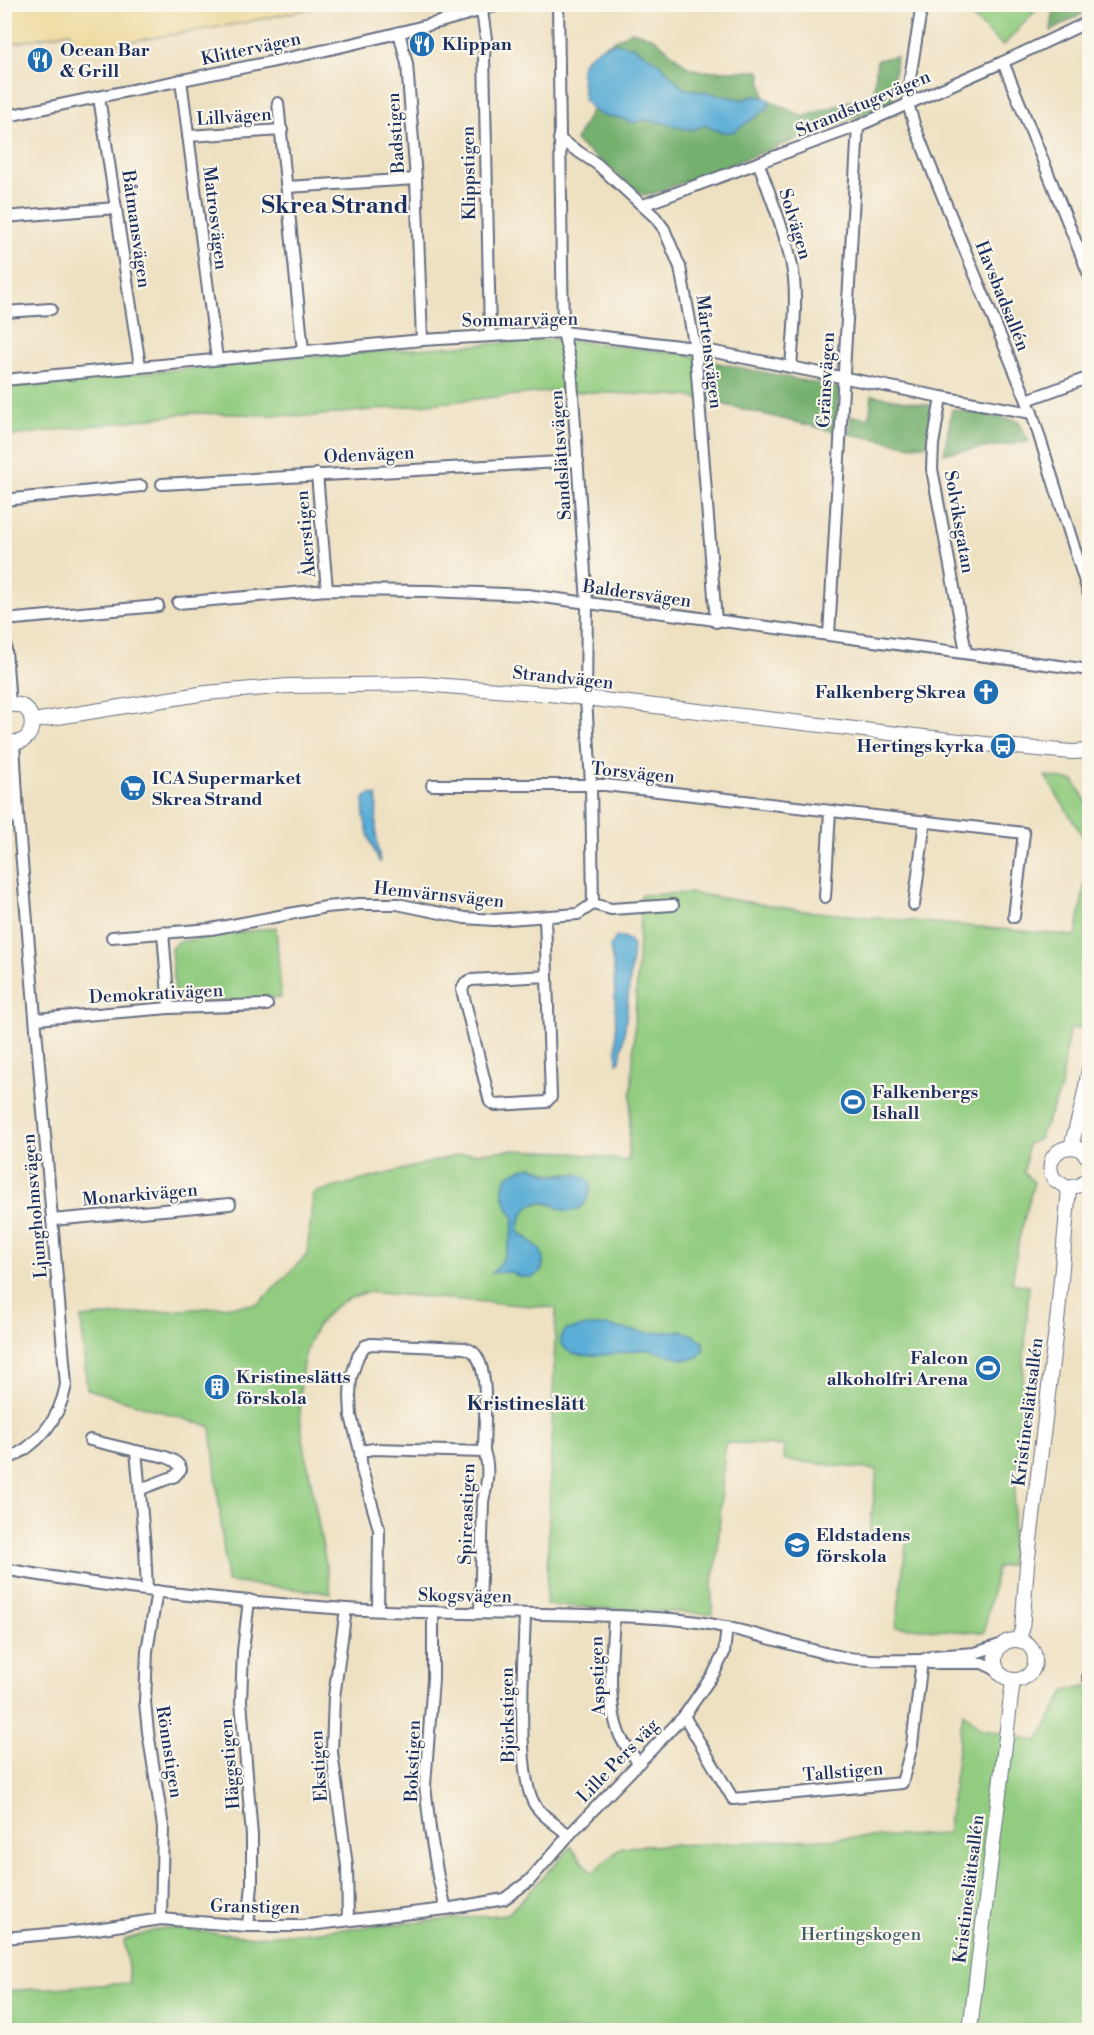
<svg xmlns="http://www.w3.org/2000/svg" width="1094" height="2035" viewBox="0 0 1094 2035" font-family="'Libre Bodoni',serif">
	<rect width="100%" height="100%" fill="#fbf7ec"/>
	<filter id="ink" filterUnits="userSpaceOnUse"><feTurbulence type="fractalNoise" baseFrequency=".0167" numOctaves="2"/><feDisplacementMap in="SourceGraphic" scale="12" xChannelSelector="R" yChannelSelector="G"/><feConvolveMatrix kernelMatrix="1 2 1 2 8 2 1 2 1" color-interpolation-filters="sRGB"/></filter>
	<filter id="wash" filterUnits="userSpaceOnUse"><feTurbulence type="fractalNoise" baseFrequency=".008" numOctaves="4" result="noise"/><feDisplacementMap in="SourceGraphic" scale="24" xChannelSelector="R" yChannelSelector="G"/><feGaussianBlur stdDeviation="1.35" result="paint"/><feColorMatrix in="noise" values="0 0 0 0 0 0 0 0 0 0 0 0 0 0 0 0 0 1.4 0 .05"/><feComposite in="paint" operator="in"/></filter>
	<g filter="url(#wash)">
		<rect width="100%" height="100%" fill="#eee1c2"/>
		<!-- green -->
		<g fill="#92cc80" stroke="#567e6f" stroke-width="1.5" fill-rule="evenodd">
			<path d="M1036 5 1039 7 1003 46 968 13 976 5Z"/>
			<path d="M559 339 690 355 708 361 709 401 687 396 554 391 313 416 192 413 5 437 4 387 300 357Z"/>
			<path d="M1045 776 1074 781 1089 806V846Z"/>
			<path d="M1089 859 1090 1010 1087 1027 1069 1029 1061 1089 1039 1139 1028 1144 1024 1173 1034 1182 1019 1238 1012 1283 1029 1286 1010 1565 997 1567 984 1633 896 1627 907 1537 870 1531 877 1470 783 1460 784 1446 733 1443H725L717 1561 712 1580V1614L546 1605 556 1308 367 1292C359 1295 349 1298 342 1302 299 1329 298 1383 301 1427L331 1593 227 1582 211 1427 87 1389 81 1318 258 1304 307 1255 313 1193 462 1154 512 1150 567 1152 628 1161 641 895 690 893 805 911 1076 936ZM533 1167 554 1175 567 1173 560 1209C537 1195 521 1206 518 1231 531 1242 550 1251 541 1271L519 1277 512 1272H493C508 1257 512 1237 514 1217 494 1189 501 1174 533 1167Z"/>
			<path d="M276 927 281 998 187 1002 180 1000 175 993 171 948 178 942Z"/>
			<path d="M1089 1685V2030H5V1991L130 1983 124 1940 163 1928 255 1937 508 1914 571 1847 592 1873 622 1847 947 1834 963 1712 980 1728 1038 1741 1065 1691Z"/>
		</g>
		<!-- forest -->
		<g fill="#75b06e" stroke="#487066" stroke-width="1.5">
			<path d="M1054 5H1089V10L1051 31Z"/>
			<path d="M632 31 654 38 689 68 702 71H760L764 97 752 96 744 100 683 88 660 64 633 47 616 44 602 47Z"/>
			<path d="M896 56 892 103 655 193 643 195 575 141 592 109 601 115 620 118 634 123 643 120 660 122 691 130 704 125 721 132 733 131 767 109 771 101 803 117 865 96 874 91 877 60Z"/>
			<path d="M708 361 839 388 836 432 709 401Z"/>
			<path d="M872 395 934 406 930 444 912 446 849 434 851 416 869 418Z"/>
			<path d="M952 409 1019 421 1029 442 944 453Z"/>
		</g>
		<!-- sand -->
		<path fill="#eeda9e" stroke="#84847e" stroke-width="1.5" d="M5 4H328V5L242 23 74 51 70 32 5 45Z"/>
		<!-- water -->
		<g fill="#5aadd6" stroke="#3a6e9a" stroke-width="1.5">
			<path d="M616 43 633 47 648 56 660 64 683 88 744 100C754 95 762 95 771 101L767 109 733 132H721L704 125 691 130 660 122 643 120 634 123 620 118 601 115 592 109 584 100 581 68 586 58 602 47Z"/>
			<path d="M371 794 377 796 376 832 380 863C372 848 359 814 365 797Z"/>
			<path d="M617 936 629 940 633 946 626 1020 620 1061 617 1063 614 970 610 947Z"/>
			<path d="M533 1167C539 1170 546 1174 553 1175 568 1176 579 1169 591 1183 591 1197 582 1213 566 1211 561 1210 557 1207 553 1205 532 1196 520 1212 518 1231L539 1248 544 1258 541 1271 533 1277H519L512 1272 492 1273C508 1257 512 1238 514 1217 496 1192 499 1170 533 1167Z"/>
			<path d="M588 1326H607L648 1333 681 1331 694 1335 703 1342V1351C692 1369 667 1353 651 1350 631 1347 564 1371 560 1338L566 1330Z"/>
		</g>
	</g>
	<g filter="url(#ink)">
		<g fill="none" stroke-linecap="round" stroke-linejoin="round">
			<defs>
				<g id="street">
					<path d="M558 4 563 332 571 366 587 603 586 698 591 784 593 904"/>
					<path d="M922 4 910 78 908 104 915 127 934 175 1032 413 1090 598"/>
					<path d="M482 11 486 39 484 55 490 335"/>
					<path d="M399 32 407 64 416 179 422 340"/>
					<path d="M1003 62 1090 277"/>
					<path d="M181 80 217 359"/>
					<path d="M99 97 140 366"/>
					<path d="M278 103 303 351"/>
					<path d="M4 117C170 80 339 54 502 4"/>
					<path d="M188 136 282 130"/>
					<path d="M559 139 597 164 655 217 664 229 680 267 695 348 716 622"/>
					<path d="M759 164C771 199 790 243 794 279 797 308 793 338 791 367"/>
					<path d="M287 187 416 179"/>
					<path d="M643 205 858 126 1003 62 1090 21"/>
					<path d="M4 217 116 208"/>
					<path d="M4 312 51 309"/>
					<path d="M4 380 422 340 563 332 695 348 941 397 1032 413"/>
					<path d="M941 397 933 445 932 469 966 652"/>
					<path d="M1027 400 1090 377"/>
					<path d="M317 474 327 590"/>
					<path d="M162 484 578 461"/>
					<path d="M4 500 141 486"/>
					<path d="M178 603 327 590 429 591 528 595 1090 670"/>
					<path d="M4 620 158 606"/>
					<path d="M4 624 10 705"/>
					<path d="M829 635 858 126"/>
					<path d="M432 785H605L1024 833 1014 917"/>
					<path d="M4 818 18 815"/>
					<path d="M825 897 830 811"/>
					<path d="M914 905 925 821"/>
					<path d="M545 917 551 1097 546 1102 496 1105 490 1102 462 990 465 983 471 980 547 976"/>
					<path d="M163 932 169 1008"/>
					<path d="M112 937 211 929 326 907 360 904H397L465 918 494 920 578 914 593 904 611 909 673 905"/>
					<path d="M36 1019 169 1008 267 1005"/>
					<path d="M52 1220 230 1204"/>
					<path d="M90 1440 136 1451 145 1547 147 1590"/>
					<path d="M136 1451C149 1454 176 1455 181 1469L175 1476 141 1489"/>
					<path d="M360 1451 374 1449 484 1452"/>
					<path d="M4 1461C38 1446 59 1421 66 1385L18 815 14 743"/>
					<path d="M4 1569C117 1589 232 1601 346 1609 454 1616 563 1611 671 1619 729 1623 782 1644 838 1656 865 1662 894 1660 922 1660L930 1663H982L997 1670"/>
					<path d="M157 1591 147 1651 145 1702 148 1732 163 1827 161 1919"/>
					<path d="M346 1609 334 1697 332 1752 347 1866 348 1920"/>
					<path d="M378 1610 379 1529 362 1470 360 1451 351 1416 350 1395 351 1378 358 1356 365 1346 371 1344 464 1348C469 1349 473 1351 476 1355 490 1375 484 1427 484 1452 490 1466 487 1487 483 1501L480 1613"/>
					<path d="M433 1612V1679L425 1785 430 1829 438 1877 446 1909"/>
					<path d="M525 1614C524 1653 515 1775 535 1805 543 1817 558 1826 569 1835"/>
					<path d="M614 1617C612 1652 606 1703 620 1736 625 1746 632 1754 639 1763"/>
					<path d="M922 1660 933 1656 975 1653 1003 1644"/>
					<path d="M1088 1677H1090"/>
					<path d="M684 1716 733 1799 902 1783 912 1745 922 1660"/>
					<path d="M248 1926 252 1885V1836L241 1701 243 1651 249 1600"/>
					<path d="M4 1938 83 1931 161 1919 248 1926H300L446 1909 504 1899 529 1881 569 1835 684 1716 714 1673 724 1653 727 1627"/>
				</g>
				<g id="secondary">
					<path d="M4 707C41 692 41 755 4 740"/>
					<path d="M33 721 206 693 288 686 422 684 559 695 1003 746 1072 752 1090 751"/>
					<path d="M1071 1147 1082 1106 1090 1065"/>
					<path d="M1090 1159 1080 1149C1060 1142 1043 1160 1054 1179L1067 1188 1081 1185 1090 1176"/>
					<path d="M1018 1640 1022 1630 1027 1565 1058 1313 1069 1188"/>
					<circle cx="1015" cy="1660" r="20"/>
					<path d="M970 2030 1013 1680"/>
				</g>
			</defs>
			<!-- street casing -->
			<use href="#street" stroke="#656d81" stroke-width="14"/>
			<!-- secondary casing -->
			<use href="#secondary" stroke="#656d81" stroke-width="16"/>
			<!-- street -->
			<use href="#street" stroke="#fff" stroke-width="10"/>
			<!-- secondary -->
			<use href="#secondary" stroke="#fff" stroke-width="14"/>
		</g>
	</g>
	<!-- icons -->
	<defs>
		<symbol id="restaurant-disc" viewBox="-11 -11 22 22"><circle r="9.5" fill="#1f6fb2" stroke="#fbf7ec"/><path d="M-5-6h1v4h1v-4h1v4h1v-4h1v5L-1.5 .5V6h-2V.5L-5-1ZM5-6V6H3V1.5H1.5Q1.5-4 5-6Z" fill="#fff"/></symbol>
		<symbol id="church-disc" viewBox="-11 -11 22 22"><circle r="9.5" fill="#1f6fb2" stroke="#fbf7ec"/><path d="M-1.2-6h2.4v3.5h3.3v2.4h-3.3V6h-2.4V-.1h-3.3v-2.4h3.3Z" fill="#fff"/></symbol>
		<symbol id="bus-disc" viewBox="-11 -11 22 22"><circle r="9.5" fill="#1f6fb2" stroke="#fbf7ec"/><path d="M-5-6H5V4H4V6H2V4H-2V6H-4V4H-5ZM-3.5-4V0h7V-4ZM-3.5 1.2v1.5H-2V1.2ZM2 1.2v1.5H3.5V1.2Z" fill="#fff"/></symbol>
		<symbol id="supermarket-disc" viewBox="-11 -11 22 22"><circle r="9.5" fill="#1f6fb2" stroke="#fbf7ec"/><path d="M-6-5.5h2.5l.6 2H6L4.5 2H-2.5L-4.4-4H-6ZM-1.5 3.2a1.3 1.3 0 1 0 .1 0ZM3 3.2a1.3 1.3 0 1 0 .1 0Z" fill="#fff"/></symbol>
		<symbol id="stadium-disc" viewBox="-11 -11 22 22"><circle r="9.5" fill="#1f6fb2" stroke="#fbf7ec"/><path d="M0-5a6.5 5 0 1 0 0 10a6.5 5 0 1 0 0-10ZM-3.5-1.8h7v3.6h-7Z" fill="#fff"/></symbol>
		<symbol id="building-disc" viewBox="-11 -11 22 22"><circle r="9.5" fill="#1f6fb2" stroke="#fbf7ec"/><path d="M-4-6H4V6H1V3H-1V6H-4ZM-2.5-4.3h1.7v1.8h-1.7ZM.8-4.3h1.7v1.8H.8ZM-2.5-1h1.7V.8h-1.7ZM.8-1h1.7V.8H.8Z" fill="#fff"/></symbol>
		<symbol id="school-disc" viewBox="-11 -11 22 22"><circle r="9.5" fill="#1f6fb2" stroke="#fbf7ec"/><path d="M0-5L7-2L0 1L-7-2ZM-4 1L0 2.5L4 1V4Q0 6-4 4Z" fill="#fff"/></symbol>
	</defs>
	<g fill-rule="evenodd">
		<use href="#restaurant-disc" x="407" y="29" width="30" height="30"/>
		<use href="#restaurant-disc" x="25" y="45" width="30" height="30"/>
		<use href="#church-disc" x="971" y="677" width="30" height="30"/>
		<use href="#bus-disc" x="988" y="731" width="30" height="30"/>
		<use href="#supermarket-disc" x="118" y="773" width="30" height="30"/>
		<use href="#stadium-disc" x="838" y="1087" width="30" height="30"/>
		<use href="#stadium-disc" x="973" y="1353" width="30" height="30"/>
		<use href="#building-disc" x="202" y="1372" width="30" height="30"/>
		<use href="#school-disc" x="782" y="1530" width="30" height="30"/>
	</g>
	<g text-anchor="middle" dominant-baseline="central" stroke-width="4.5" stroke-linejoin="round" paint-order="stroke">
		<!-- poi labels -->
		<g font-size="18" font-weight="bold" fill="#1b2f5e" stroke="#fbf7ec" text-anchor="start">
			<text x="442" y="44">Klippan</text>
			<text x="60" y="50">Ocean Bar<tspan x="60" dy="21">&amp; Grill</tspan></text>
			<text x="966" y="692" text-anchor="end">Falkenberg Skrea</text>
			<text x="984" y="746" text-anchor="end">Hertings kyrka</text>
			<text x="152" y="778">ICA Supermarket<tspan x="152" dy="21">Skrea Strand</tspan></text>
			<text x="872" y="1092">Falkenbergs<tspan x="872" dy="21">Ishall</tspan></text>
			<text x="968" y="1358" text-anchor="end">Falcon<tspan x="968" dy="21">alkoholfri Arena</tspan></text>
			<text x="236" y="1377">Kristineslätts<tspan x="236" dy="21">förskola</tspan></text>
			<text x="816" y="1535">Eldstadens<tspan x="816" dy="21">förskola</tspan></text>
		</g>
		<!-- street labels -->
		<g font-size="18" fill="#1b2f5e" stroke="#fbf7ec">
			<text transform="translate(251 49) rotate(-12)">Klittervägen</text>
			<text transform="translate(863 104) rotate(-23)">Strandstugevägen</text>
			<text transform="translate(234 117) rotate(-4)">Lillvägen</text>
			<text transform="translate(396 133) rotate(-94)">Badstigen</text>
			<text transform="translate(469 173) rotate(-91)">Klippstigen</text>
			<text transform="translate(215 218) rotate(83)">Matrosvägen</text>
			<text transform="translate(795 224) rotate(73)">Solvägen</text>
			<text transform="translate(136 229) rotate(82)">Båtmansvägen</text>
			<text transform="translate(1002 296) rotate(68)">Havsbadsallén</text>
			<text transform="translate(520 320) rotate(-1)">Sommarvägen</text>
			<text transform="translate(709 352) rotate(83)">Mårtensvägen</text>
			<text transform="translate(826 380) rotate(-87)">Gränsvägen</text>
			<text transform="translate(369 455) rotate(-3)">Odenvägen</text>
			<text transform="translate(561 455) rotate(-94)">Sandslättsvägen</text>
			<text transform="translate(959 522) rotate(80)">Solviksgatan</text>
			<text transform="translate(306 534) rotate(-95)">Åkerstigen</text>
			<text transform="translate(637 594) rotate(8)">Baldersvägen</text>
			<text transform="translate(563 678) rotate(6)">Strandvägen</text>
			<text transform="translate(633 773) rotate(6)">Torsvägen</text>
			<text transform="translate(439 895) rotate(6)">Hemvärnsvägen</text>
			<text transform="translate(156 994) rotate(-3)">Demokrativägen</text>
			<text transform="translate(140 1195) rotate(-5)">Monarkivägen</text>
			<text transform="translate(35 1206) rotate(-95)">Ljungholmsvägen</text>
			<text transform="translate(1028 1412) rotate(-83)">Kristineslättsallén</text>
			<text transform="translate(467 1514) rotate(-88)">Spireastigen</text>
			<text transform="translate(465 1596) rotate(1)">Skogsvägen</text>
			<text transform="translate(598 1676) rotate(-92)">Aspstigen</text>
			<text transform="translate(508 1715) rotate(-91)">Björkstigen</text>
			<text transform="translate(169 1752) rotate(81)">Rönnstigen</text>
			<text transform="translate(413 1761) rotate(-88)">Bokstigen</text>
			<text transform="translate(618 1761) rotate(-46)">Lille Pers väg</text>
			<text transform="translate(230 1764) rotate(-95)">Häggstigen</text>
			<text transform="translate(319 1766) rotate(-94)">Ekstigen</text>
			<text transform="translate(843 1772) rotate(-5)">Tallstigen</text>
			<text transform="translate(969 1889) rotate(-83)">Kristineslättsallén</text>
			<text transform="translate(255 1907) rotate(1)">Granstigen</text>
		</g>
		<!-- park labels -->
		<g font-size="18" fill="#3f5e68" stroke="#fbf7ec">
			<text x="861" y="1934">Hertingskogen</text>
		</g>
		<!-- neighbourhood labels -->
		<g font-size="20" font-weight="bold" fill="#1b2f5e" stroke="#fbf7ec">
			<text x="526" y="1404">Kristineslätt</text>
		</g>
		<!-- district labels -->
		<g font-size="24" font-weight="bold" fill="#1b2f5e" stroke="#fbf7ec">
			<text x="335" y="206">Skrea Strand</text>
		</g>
	</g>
	<!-- margin -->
	<rect width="1094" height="2035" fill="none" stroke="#fbf7ec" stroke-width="24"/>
</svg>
